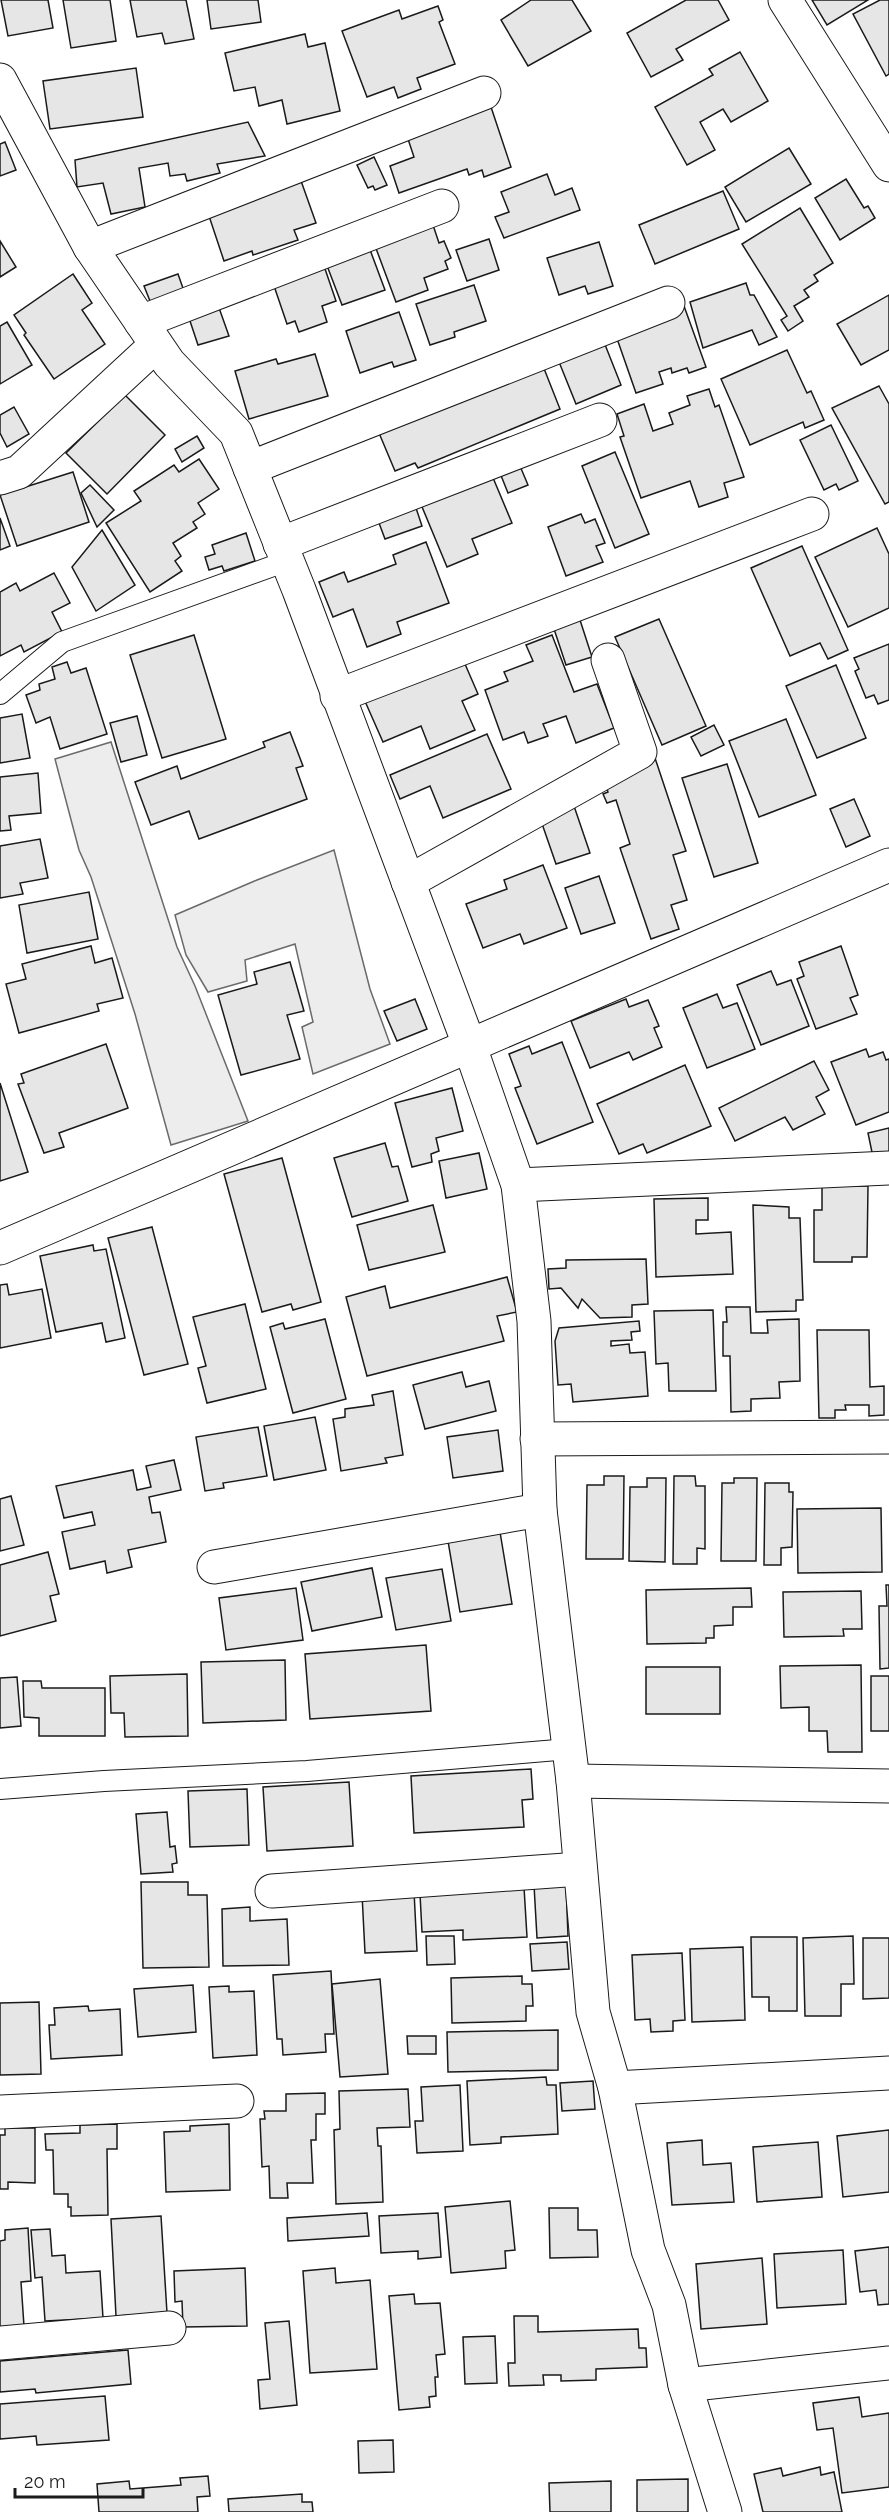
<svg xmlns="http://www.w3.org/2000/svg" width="889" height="2512" viewBox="0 0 889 2512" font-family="Raleway,sans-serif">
	<rect width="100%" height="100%" fill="#fff"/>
	<!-- built -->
	<g fill="#ededed" stroke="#6a6a6a" stroke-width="1.5">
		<path d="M111 742 177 947 195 986 248 1121 171 1145 135 1014 91 877 79 850 55 759Z"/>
		<path d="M334 850 370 989 390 1044 313 1074 302 1027 313 1022 295 944 245 960 247 981 208 992 186 955 175 915 257 880Z"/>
	</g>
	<!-- building -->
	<g fill="#e6e6e6" stroke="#1a1a1a" stroke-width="1.5">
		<path d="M1 0H48L53 28 8 36Z"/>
		<path d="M63 0H110L116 41 71 48Z"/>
		<path d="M130 0H186L194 39 165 44 162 33 137 37Z"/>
		<path d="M207 0H258L261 22 211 29Z"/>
		<path d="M531 0H572L591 31 528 66 501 20Z"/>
		<path d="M686 0H718L729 20 676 49 683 60 651 77 627 33Z"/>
		<path d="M812 0H868L827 25Z"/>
		<path d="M880 0H889V74L886 76 853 14Z"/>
		<path d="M438 6 443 20 439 22 455 64 417 78 421 89 398 98 394 87 367 97 342 31 399 10 402 19Z"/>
		<path d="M305 34 308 47 325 43 340 111 287 124 282 100 259 106 255 87 234 91 225 53Z"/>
		<path d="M740 52 768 101 731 122 723 109 700 122 715 150 687 165 655 107 713 75 709 69Z"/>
		<path d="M136 68 143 117 50 129 43 81Z"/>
		<path d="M491 107 511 167 484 177 482 170 469 175 467 169 399 193 390 166 414 157 407 136Z"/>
		<path d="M248 122 265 156 217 164 220 173 187 181 185 174 170 176 168 163 139 168 145 207 111 214 103 183 77 187 75 160Z"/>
		<path d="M5 142 16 170 0 176V144Z"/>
		<path d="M789 148 811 184 746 222 725 187Z"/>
		<path d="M374 157 387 185 375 190 373 186 368 188 357 165Z"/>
		<path d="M547 174 555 195 572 188 580 210 504 238 495 217 509 212 501 192Z"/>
		<path d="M300 178 316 223 294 230 298 240 253 255 252 251 224 261 209 216Z"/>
		<path d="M846 179 864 208 868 206 875 218 840 240 815 198Z"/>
		<path d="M723 191 739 229 655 264 639 225Z"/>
		<path d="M800 208 833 263 814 275 818 281 804 290 809 297 794 306 803 321 788 331 781 320 787 316 742 244Z"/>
		<path d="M432 222 439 243 444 241 451 258 445 261 448 269 424 278 428 290 396 302 374 243Z"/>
		<path d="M489 239 499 270 467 281 456 250Z"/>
		<path d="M0 241 16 267 0 277Z"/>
		<path d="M599 242 613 286 588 294 585 286 559 295 547 258Z"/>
		<path d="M369 247 385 290 342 305 326 263Z"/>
		<path d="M323 263 336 301 322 306 327 322 299 332 295 321 287 324 272 280Z"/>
		<path d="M73 274 92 303 82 310 105 344 54 379 24 335 26 333 14 315Z"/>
		<path d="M178 274 185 294 152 306 144 286Z"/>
		<path d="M746 283 750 295H754L777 337 759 345 752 330 703 348 690 302Z"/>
		<path d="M474 285 486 321 454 332 455 337 430 345 416 304Z"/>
		<path d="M889 295V350L861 365 837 324Z"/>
		<path d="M218 305 229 336 198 345 188 315Z"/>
		<path d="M684 306 706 367 689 373 687 368 672 373 671 368 659 372 663 384 636 393 614 330Z"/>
		<path d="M399 312 416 360 394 367 392 362 360 373 346 331Z"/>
		<path d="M7 322 32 365 0 384V326Z"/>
		<path d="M602 337 621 385 576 404 557 357Z"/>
		<path d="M787 350 807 393 811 391 824 420 805 428 803 422 750 445 721 379Z"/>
		<path d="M315 354 328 396 249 419 235 371 276 359 278 364Z"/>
		<path d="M543 366 560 409 418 468 415 463 395 471 379 433Z"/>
		<path d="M879 386 889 404V502L885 504 832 408Z"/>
		<path d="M709 389 715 407 719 405 744 477 724 483 728 497 699 507 690 481 641 498 620 437 624 436 617 414 644 404 653 431 673 424 669 413 690 405 687 396Z"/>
		<path d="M125 395 165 435 107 494 66 453Z"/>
		<path d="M14 407 29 434 7 447 0 433V415Z"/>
		<path d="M831 425 858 481 839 490 836 484 824 490 800 440Z"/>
		<path d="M197 436 204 448 182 462 175 449Z"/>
		<path d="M615 452 649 534 615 548 582 466Z"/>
		<path d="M199 459 219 489 198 503 205 514 193 522 197 528 173 543 181 556 175 561 182 571 150 592 106 523 141 501 134 491 174 465 179 472Z"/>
		<path d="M520 466 528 485 508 493 500 473Z"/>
		<path d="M73 472 89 522 17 546 0 495Z"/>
		<path d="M491 473 512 523 472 539 478 554 447 567 420 502Z"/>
		<path d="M90 485 114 510 97 527 81 493Z"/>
		<path d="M414 502 422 526 385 539 376 515Z"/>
		<path d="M581 514 585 523 595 519 605 543 596 546 603 562 566 576 548 527Z"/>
		<path d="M0 518 10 546 0 550Z"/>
		<path d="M877 528 889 554V608L848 627 815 557Z"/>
		<path d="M102 530 135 585 96 611 72 567Z"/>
		<path d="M246 533 255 561 224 571 222 566 209 570 205 557 215 554 212 545Z"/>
		<path d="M426 542 449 603 397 622 401 634 367 647 353 609 333 617 319 582 344 572 348 582 396 564 393 555Z"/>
		<path d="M802 546 848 650 828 659 820 643 790 656 751 568Z"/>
		<path d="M54 573 70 603 52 612 62 632 24 652 21 645 0 656V592L16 583 20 591Z"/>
		<path d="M659 619 706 726 662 745 615 637Z"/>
		<path d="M580 620 592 657 566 665 554 629Z"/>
		<path d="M194 635 226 739 162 758 130 655Z"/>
		<path d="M552 635 574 692 597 684 614 728 576 743 566 716 543 724 548 736 528 743 524 732 503 740 485 690 508 681 504 672 533 661 526 645Z"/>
		<path d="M889 644V700L878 704 874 695 866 698 855 671 859 669 854 658Z"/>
		<path d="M67 662 71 673 86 668 107 734 60 749 50 717 36 723 26 695 40 690 39 684 55 679 52 667Z"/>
		<path d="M465 664 478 694 462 701 475 730 430 749 421 726 383 742 364 699Z"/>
		<path d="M836 665 866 738 817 758 786 686Z"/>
		<path d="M22 714 30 758 0 763V718Z"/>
		<path d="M137 716 147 755 121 762 110 723Z"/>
		<path d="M786 719 816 795 759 817 729 741Z"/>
		<path d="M714 725 724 745 701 756 691 737Z"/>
		<path d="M290 732 303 766 296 768 307 799 199 839 189 811 151 825 135 782 177 766 181 779 265 747 263 742Z"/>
		<path d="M487 734 511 789 443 818 430 786 400 799 390 775Z"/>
		<path d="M655 758 686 851 673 855 687 900 671 905 679 929 651 939 620 848 630 844 616 800 607 803 603 794 608 792 605 783 631 766Z"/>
		<path d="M727 764 758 863 714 877 682 778Z"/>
		<path d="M38 773 41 813 9 816 11 830 0 831V777Z"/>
		<path d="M854 799 870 836 846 847 830 809Z"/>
		<path d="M574 806 590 853 556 864 540 818Z"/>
		<path d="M40 839 48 878 20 883 23 894 0 898V846Z"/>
		<path d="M543 865 567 928 524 944 520 934 483 948 466 904 507 889 504 880Z"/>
		<path d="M599 876 615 923 581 934 565 888Z"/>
		<path d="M89 892 98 939 27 953 19 905Z"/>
		<path d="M91 946 95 963 112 958 123 998 97 1004 99 1011 19 1033 6 984 26 979 22 964Z"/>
		<path d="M841 946 858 995 850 998 857 1014 816 1029 797 979 804 976 799 962Z"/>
		<path d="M290 962 304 1011 287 1015 300 1059 241 1075 218 995 257 984 254 972Z"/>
		<path d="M771 971 777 985 791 980 809 1026 761 1045 737 985Z"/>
		<path d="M717 994 723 1008 737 1003 755 1049 707 1068 683 1008Z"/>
		<path d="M415 999 427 1029 397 1041 384 1011Z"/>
		<path d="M626 999 629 1007 648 1000 659 1026 654 1028 662 1047 633 1060 629 1052 590 1068 571 1021Z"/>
		<path d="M562 1042 593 1122 537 1144 515 1088 521 1086 509 1054 529 1046 532 1054Z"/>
		<path d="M106 1044 128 1108 59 1133 64 1147 44 1153 18 1084 24 1083 21 1074Z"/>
		<path d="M866 1049 869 1057 883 1052 886 1060 889 1059V1112L856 1125 831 1062Z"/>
		<path d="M814 1061 829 1090 816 1097 825 1114 793 1130 785 1117 735 1141 719 1108Z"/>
		<path d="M685 1065 711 1126 647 1153 643 1144 619 1154 597 1104Z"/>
		<path d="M0 1083 28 1172 0 1181Z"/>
		<path d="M452 1088 463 1131 436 1138 439 1151 431 1154 432 1162 412 1167 395 1103Z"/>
		<path d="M889 1128V1159L874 1162 868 1133Z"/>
		<path d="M385 1143 392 1167 398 1166 408 1201 352 1217 334 1158Z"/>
		<path d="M479 1153 487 1189 446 1198 439 1161Z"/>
		<path d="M282 1158 321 1302 293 1310 291 1304 262 1312 224 1174Z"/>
		<path d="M822 1186H868L867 1257H852V1262H814V1210H822Z"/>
		<path d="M708 1198V1220H696V1234L731 1232 733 1274 656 1277 654 1199Z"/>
		<path d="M433 1205 445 1252 369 1270 357 1225Z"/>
		<path d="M753 1205 789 1207V1218H800L803 1300H796V1311L756 1312Z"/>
		<path d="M152 1227 188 1364 144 1375 108 1238Z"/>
		<path d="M93 1245 94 1251 106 1249 125 1338 106 1342 102 1323 56 1332 40 1256Z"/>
		<path d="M646 1259 648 1304 632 1305V1317L600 1318 582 1299 578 1308 561 1288 549 1289 548 1269 566 1268V1260Z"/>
		<path d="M507 1277 517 1312 497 1316 504 1341 367 1376 346 1297 385 1286 390 1308Z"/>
		<path d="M7 1284 9 1295 42 1289 51 1338 0 1348V1285Z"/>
		<path d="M245 1304 266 1389 207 1403 198 1368 206 1366 193 1317Z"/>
		<path d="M726 1307H750L751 1333H768L767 1320 799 1319 800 1381 779 1382 780 1398 751 1399V1411L731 1412 730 1356H723V1322H727Z"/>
		<path d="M713 1310 716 1391H669L668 1363 656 1364 654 1311Z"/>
		<path d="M325 1319 346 1399 293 1413 270 1327 283 1323 285 1329Z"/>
		<path d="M639 1321 640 1331 631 1332 632 1340 611 1341V1346L629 1344 630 1353 645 1352 648 1396 573 1402 571 1384 558 1385 555 1341 559 1328Z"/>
		<path d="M817 1330H869L870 1387 884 1386V1415L869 1416V1405H845L846 1410H835V1418H819Z"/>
		<path d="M462 1372 466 1387 489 1381 496 1411 425 1429 413 1385Z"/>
		<path d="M393 1391 403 1455 385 1458 387 1463 341 1471 333 1419 345 1417V1409L374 1405 372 1395Z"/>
		<path d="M315 1417 326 1470 274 1480 264 1426Z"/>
		<path d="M258 1427 267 1476 223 1483 224 1488 205 1491 196 1437Z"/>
		<path d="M498 1430 503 1471 453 1478 447 1437Z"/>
		<path d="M174 1460 181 1490 149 1497 152 1513 160 1512 166 1542 128 1550 132 1567 107 1573 105 1561 70 1569 62 1532 95 1525 92 1512 64 1518 56 1486 133 1470 137 1490 151 1487 146 1466Z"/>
		<path d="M604 1476H624L623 1559H586L587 1485H604Z"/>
		<path d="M674 1476H695L696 1486H705V1549L697 1548V1564H673Z"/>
		<path d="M647 1478H666L665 1562 629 1561 630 1487H647Z"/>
		<path d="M734 1478H757L756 1561H721L722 1483H734Z"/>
		<path d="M765 1483H789V1492H793L792 1547 781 1548V1565H764Z"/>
		<path d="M11 1496 24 1545 0 1551V1499Z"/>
		<path d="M881 1508 882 1572 798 1573 797 1509Z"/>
		<path d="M500 1532 512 1604 460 1612 448 1541Z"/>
		<path d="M48 1552 59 1594 50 1596 56 1621 0 1636V1565Z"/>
		<path d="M372 1568 382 1617 312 1631 301 1582Z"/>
		<path d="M442 1569 451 1621 396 1630 386 1578Z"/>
		<path d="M886 1585H889V1668L880 1669 879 1606H887Z"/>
		<path d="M296 1588 303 1640 226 1650 219 1598Z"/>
		<path d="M751 1588 752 1607H733V1625L714 1626V1638H706V1643L647 1644 646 1590Z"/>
		<path d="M861 1591 862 1629H843L844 1636 784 1637 783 1592Z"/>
		<path d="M426 1645 431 1711 310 1719 305 1654Z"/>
		<path d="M285 1660 286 1720 203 1723 201 1662Z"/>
		<path d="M861 1665 862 1752H828L827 1731H809V1707L781 1708 780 1666Z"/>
		<rect x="646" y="1667" width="74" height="47"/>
		<path d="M187 1674 188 1736 125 1737 124 1713H111L110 1676Z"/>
		<rect x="871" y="1676" width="18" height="55"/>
		<path d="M17 1677 21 1726 0 1728V1678Z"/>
		<path d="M23 1681H41L42 1688H105V1736H39V1718L24 1717Z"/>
		<path d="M531 1769 533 1799 522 1800 524 1827 414 1833 411 1776Z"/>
		<path d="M349 1782 353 1846 267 1851 263 1787Z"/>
		<path d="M247 1789 249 1845 190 1847 188 1791Z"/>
		<path d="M167 1812 170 1847 175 1846 177 1863 172 1864 173 1872 141 1874 136 1814Z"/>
		<path d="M141 1882H188V1895H207L209 1967 143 1968Z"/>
		<path d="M566 1884 568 1936 537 1938 534 1885Z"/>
		<path d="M524 1887 527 1937 463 1940V1930L422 1932 420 1894Z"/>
		<path d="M414 1891 417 1951 365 1953 362 1894Z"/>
		<path d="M250 1907V1921L287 1919 289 1965 223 1966 222 1909Z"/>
		<path d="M426 1936H454L455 1964 427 1965Z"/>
		<path d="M853 1936 854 1984H841V2016H805L803 1938Z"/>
		<path d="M751 1937H797V2011H769V1997H752Z"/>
		<path d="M863 1938H889V1998L863 1999Z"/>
		<path d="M567 1942 569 1969 532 1971 530 1944Z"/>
		<path d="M743 1947 745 2020 692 2022 690 1949Z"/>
		<path d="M682 1953 685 2020 673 2021V2031L651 2032 650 2019 635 2020 632 1955Z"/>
		<path d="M331 1971 334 2034H325L326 2052 283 2055 282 2039H277L273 1975Z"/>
		<path d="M522 1976V1984H532L533 2006H526V2021L452 2023 451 1978Z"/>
		<path d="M380 1979 388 2074 340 2077 332 1984Z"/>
		<path d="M193 1985 196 2032 138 2037 134 1989Z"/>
		<path d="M229 1986V1992L254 1991 257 2055 213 2058 209 1987Z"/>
		<path d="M39 2002 41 2074 0 2075V2003Z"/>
		<path d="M88 2006 89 2011 120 2009 122 2055 51 2059 49 2025H55L54 2008Z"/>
		<path d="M558 2030V2070L448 2072 447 2032Z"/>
		<path d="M407 2036H436V2054H408Z"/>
		<path d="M546 2077 547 2085H556L558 2134 501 2137V2143L470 2145 467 2081Z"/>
		<path d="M593 2081 595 2109 562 2111 560 2083Z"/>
		<path d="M460 2085 463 2151 417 2153 415 2121H423L421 2087Z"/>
		<path d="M408 2089 410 2127 377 2128 378 2146H381L383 2202 336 2204 334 2130 340 2129 339 2091Z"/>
		<path d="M325 2093V2114H316V2140H311L313 2183H287L288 2198H270L269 2166 262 2167 260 2119H265L264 2111H286V2094Z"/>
		<path d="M117 2124V2149H107L108 2215 71 2216V2207H68V2194H54L53 2150H46L45 2134 80 2133V2125Z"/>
		<path d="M229 2124 230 2190 166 2192 164 2132 190 2131V2126Z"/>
		<path d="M5 2128H35V2183L8 2182V2189H0V2135H5Z"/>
		<path d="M889 2130V2192L843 2197 837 2136Z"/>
		<path d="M702 2140 703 2165 731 2163 734 2202 672 2205 667 2143Z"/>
		<path d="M818 2142 822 2197 757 2202 753 2147Z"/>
		<path d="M510 2201 515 2250 505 2251 506 2268 451 2273 445 2207Z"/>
		<path d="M549 2208H578V2230H597L598 2257 550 2258Z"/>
		<path d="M367 2213 369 2236 288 2241 287 2218Z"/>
		<path d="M438 2213 441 2257 418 2259V2251L381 2253 379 2216Z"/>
		<path d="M161 2216 167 2313 116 2316 111 2219Z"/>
		<path d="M28 2228 31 2281 21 2282 24 2326 0 2328V2241L5 2240V2230Z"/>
		<path d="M50 2229 52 2256 65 2255 66 2273 100 2271 103 2318 45 2321 42 2277 35 2278 31 2230Z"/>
		<path d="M889 2247V2304L878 2305 876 2290 860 2292 855 2251Z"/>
		<path d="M843 2250 846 2304 777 2308 774 2254Z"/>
		<path d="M762 2258 767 2324 701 2329 696 2264Z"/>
		<path d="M245 2268 247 2326 183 2327 182 2301 175 2302 174 2271Z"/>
		<path d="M335 2268 336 2283 370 2280 377 2369 310 2373 303 2271Z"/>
		<path d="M414 2294 415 2304 440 2303 445 2354 436 2355 438 2377H435L436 2396 429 2397 430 2407 399 2410 389 2296Z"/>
		<path d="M514 2316H538V2332L638 2329 639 2348H646L647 2367 596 2369V2380L561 2381V2375H543L544 2385 509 2386 508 2363H515Z"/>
		<path d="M289 2321 297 2405 260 2409 258 2380 270 2379 265 2323Z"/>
		<path d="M495 2336 497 2383 465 2384 463 2337Z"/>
		<path d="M128 2350 131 2384 36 2393 35 2389 0 2392V2361Z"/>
		<path d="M105 2396 109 2440 37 2445 36 2436 0 2439V2404Z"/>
		<path d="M859 2397 862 2417 889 2413V2487L842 2493 833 2428 817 2430 813 2403Z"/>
		<path d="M393 2440 394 2472 359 2473 358 2441Z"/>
		<path d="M820 2467 821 2475 834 2472 842 2512H763L754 2474 781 2468 783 2476Z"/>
		<path d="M208 2476 210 2496 197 2497 198 2512H99L97 2484 129 2481 130 2489 181 2485 180 2478Z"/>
		<path d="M688 2479V2512H637V2480Z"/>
		<path d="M611 2481V2512H550L549 2483Z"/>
		<path d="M302 2494V2502H312L313 2512H229L228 2499Z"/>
	</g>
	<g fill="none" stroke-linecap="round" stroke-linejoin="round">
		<defs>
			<g id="service">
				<path d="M0 694 62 642 287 561"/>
				<path d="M0 1789 104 1781 307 1771 569 1749"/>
			</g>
			<g id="minor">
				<path d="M785 0 889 165"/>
				<path d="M0 80 90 247 169 363 236 433 299 590 470 1047 518 1185 534 1321 540 1510 573 1781 593 2012 615 2088 648 2250 669 2305 685 2385 725 2512"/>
				<path d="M90 247 484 93"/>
				<path d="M141 322 442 206"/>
				<path d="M250 468 668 303"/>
				<path d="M0 478 19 472 156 345"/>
				<path d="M280 544 600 420"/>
				<path d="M337 696 812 514"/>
				<path d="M408 882 640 752 608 660"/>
				<path d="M518 1185 889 1168"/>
				<path d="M0 1248 889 865"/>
				<path d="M537 1439 889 1437"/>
				<path d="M214 1567 540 1510"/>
				<path d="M573 1781 889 1786"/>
				<path d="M272 1891 580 1869"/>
				<path d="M615 2088 889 2073"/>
				<path d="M0 2112 237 2101"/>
				<path d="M0 2343 169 2328"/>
				<path d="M685 2385 889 2363"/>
			</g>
		</defs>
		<!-- service casing -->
		<use href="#service" stroke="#1a1a1a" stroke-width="22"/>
		<!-- minor casing -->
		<use href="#minor" stroke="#1a1a1a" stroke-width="35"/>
		<!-- service -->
		<use href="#service" stroke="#fff" stroke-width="20"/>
		<!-- minor -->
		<use href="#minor" stroke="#fff" stroke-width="33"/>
	</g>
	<!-- scale -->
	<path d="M15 2488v9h128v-9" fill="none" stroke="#1a1a1a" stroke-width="3"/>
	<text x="24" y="2488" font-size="18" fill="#1a1a1a" stroke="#ffffff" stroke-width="4.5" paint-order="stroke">20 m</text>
</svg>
